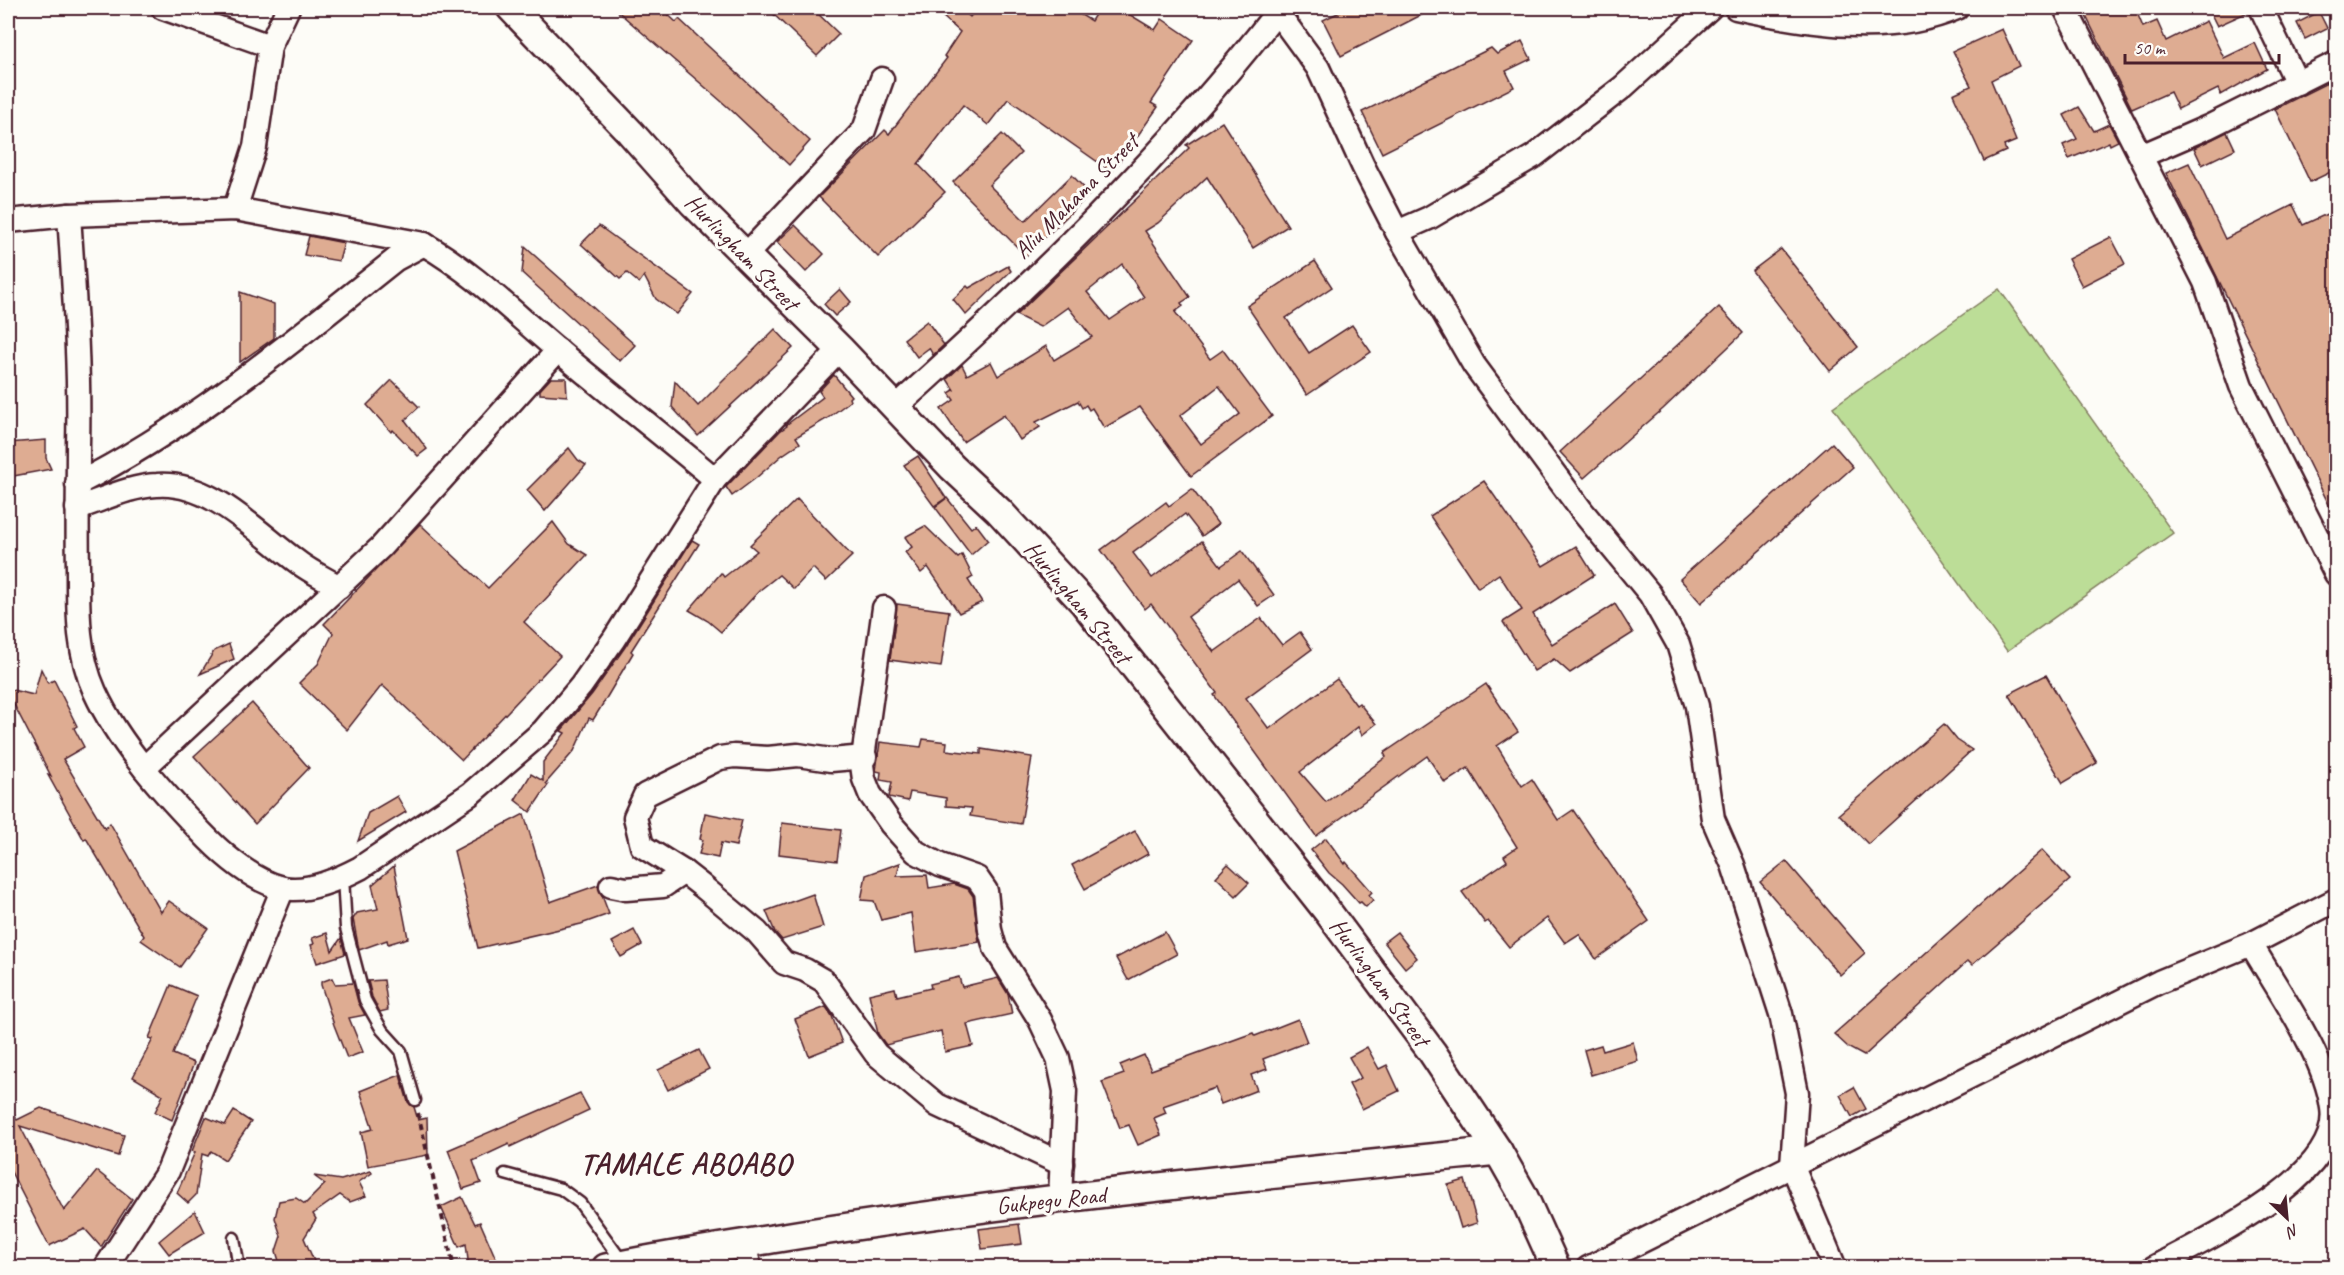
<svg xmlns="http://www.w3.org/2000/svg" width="2344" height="1275" viewBox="0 0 2344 1275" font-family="Caveat,sans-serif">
	<rect width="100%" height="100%" fill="#fdfcf7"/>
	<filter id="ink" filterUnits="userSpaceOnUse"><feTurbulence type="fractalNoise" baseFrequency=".0167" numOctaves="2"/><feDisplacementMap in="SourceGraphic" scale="12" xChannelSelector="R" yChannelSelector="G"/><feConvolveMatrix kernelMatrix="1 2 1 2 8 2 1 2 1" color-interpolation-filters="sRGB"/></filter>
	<g filter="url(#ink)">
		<!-- green -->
		<path fill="#bcdd97" stroke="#837e61" stroke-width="1.5" d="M1999 289 2173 533 2007 651 1833 407Z"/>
		<!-- building -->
		<g fill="#deac92" stroke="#4a1f2b" stroke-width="1.5" fill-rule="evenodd">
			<path d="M614 8H661L676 22 679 19 810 141 789 165 729 108Z"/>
			<path d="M767 8H812L839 34 817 56Z"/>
			<path d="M950 8H960L970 17 977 8H1070L1091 21 1099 8H1119L1155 30 1162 19 1193 40 1151 103 1158 107 1112 172 1008 99 988 125 963 105 918 164 945 192 878 257 819 197 885 130 889 134 947 58 944 56 960 32 942 16Z"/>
			<path d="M1348 8H1435L1341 56 1323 20Z"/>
			<path d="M2082 8H2135L2143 27 2157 21 2166 41 2206 21 2224 58 2255 43 2267 69 2221 95 2218 89 2178 109 2170 92 2132 109Z"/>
			<path d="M2208 8H2248V12L2217 26Z"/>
			<path d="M2319 12 2327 28 2305 39 2297 23Z"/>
			<path d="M2002 29 2019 66 1991 80 2016 141 2004 146 2006 151 1984 161 1953 94 1971 86 1953 51Z"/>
			<path d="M1522 41 1531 59 1506 71 1514 87 1382 153 1362 112 1491 48 1497 54Z"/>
			<path d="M2337 78V169L2310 182 2275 109Z"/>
			<path d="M2079 107 2094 131 2109 124 2118 141 2110 145 2109 142 2069 159 2063 145 2077 139 2064 115Z"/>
			<path d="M1222 122 1288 226 1253 248 1207 177 1158 223 1145 231 1190 297 1181 303 1183 306 1175 312 1210 359 1223 350 1272 416 1191 476 1140 407 1104 428 1092 408 1089 410 1086 405 1082 408 1078 401 1036 422 1040 427 1020 440 1004 415 963 442 941 409 954 400 949 393 954 390 947 379 962 365 967 375 991 362 998 376 1046 346 1054 360 1092 337 1068 307 1040 327 1016 315 1189 148 1186 145ZM1122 264 1144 297 1110 320 1087 292ZM1219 386 1240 414 1201 444 1180 416Z"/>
			<path d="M2227 132 2235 149 2202 165 2194 148Z"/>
			<path d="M1002 134 1021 153 989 185 1025 221 1072 175 1090 194 1026 256 953 182Z"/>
			<path d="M2189 163 2225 239 2293 205 2303 225 2329 213 2337 228V521L2166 173Z"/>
			<path d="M795 225 824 254 806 272 777 242Z"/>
			<path d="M599 226 693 294 677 314 656 299 644 276 639 283 627 273 620 279 581 244Z"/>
			<path d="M309 236 344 243 339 261 304 255Z"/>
			<path d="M2111 237 2125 264 2082 286 2068 259Z"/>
			<path d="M525 247 635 345 620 361 522 273Z"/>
			<path d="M1781 249 1858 347 1830 371 1752 271Z"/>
			<path d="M1315 261 1332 287 1286 318 1309 353 1352 325 1371 352 1307 395 1247 306Z"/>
			<path d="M1008 266 1011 271 966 315 953 299 967 286 969 288Z"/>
			<path d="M840 289 851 302 835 316 824 304Z"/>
			<path d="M240 292 274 304V338L240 362Z"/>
			<path d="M1719 307 1743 333 1663 409 1584 478 1560 452Z"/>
			<path d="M927 321 944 345 933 355 929 348 917 357 904 339Z"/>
			<path d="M775 329 793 348 698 436 672 407 675 381 698 406Z"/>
			<path d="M834 375 851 396 849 398 850 401 828 418 796 437 800 443 781 456 756 478 732 496 726 487 780 431 787 426 786 425 823 397 819 391Z"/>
			<path d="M551 378H566L567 396 540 394V390Z"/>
			<path d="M392 380 419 407 405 420 427 449 418 456 393 430 391 432 367 405Z"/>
			<path d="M46 440V458L51 469 8 477V443Z"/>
			<path d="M1832 443 1853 467 1701 603 1680 579Z"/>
			<path d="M569 448 578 460 586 465 545 511 527 490Z"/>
			<path d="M918 456 946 498 934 506 904 465Z"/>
			<path d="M1484 481 1543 566 1576 546 1594 575 1533 614 1552 644 1615 604 1633 633 1570 673 1554 659 1534 671 1503 622 1522 610 1499 574 1478 588 1430 516Z"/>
			<path d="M1192 489 1218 524 1202 536 1185 514 1133 553 1152 578 1202 541 1221 566 1242 551 1274 595 1258 606 1238 579 1188 617 1214 652 1261 618 1282 645 1300 632 1312 649 1246 698 1269 729 1337 679 1356 705 1359 703 1376 724 1362 735 1358 727 1300 772 1326 802 1386 757 1384 753 1486 684 1518 732 1497 746 1522 786 1532 779 1558 820 1573 810 1649 921 1596 959 1579 934 1565 943 1547 918 1509 947 1488 921 1485 923 1462 892 1507 861 1504 856 1517 847 1468 768 1445 783 1427 756 1316 836 1214 695 1217 693 1151 604 1145 609 1101 550 1166 502 1169 506Z"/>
			<path d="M947 498 971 528 976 524 988 540 971 555 935 507Z"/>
			<path d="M797 499 852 556 826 581 813 568 794 589 779 575 760 590 721 632 708 621 689 610 721 573 724 577 757 551 750 545Z"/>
			<path d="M553 522 569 544 587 555 524 622 560 656 462 760 382 685 347 730 299 683 318 664 333 633 324 624 420 524 488 588Z"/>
			<path d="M925 526 958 558 962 555 973 577 968 580 982 602 959 613 928 567 921 573 905 552 912 547 905 537Z"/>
			<path d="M692 540 699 544 631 651 633 653 601 707 593 720 589 718 574 751 546 783 548 785 530 812 515 800 531 774 543 781V762L565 733 561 731 592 694 625 647Z"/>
			<path d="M897 604 949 611 941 667 890 660Z"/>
			<path d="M229 644 234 659 200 674 214 651Z"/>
			<path d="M41 669 48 683 54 680 77 726 74 728 84 747 63 759 105 829 110 823 161 912 169 901 208 928 180 967 141 940 144 936 86 838 84 840 48 775 51 776 8 693V689L34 695Z"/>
			<path d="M2046 675 2097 763 2063 783 2009 694Z"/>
			<path d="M252 703 309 768 255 824 194 756Z"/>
			<path d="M1944 724 1957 740 1972 750 1868 844 1839 814Z"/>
			<path d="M923 739 947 742 946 750 981 754V749L1032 757 1021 824 970 816 972 808 946 806V798L910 792 908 801 889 797 892 782 880 780 881 772 876 771 880 742 921 747Z"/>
			<path d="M397 796 406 812 358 841 368 813Z"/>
			<path d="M705 813 742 820 736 846 721 843 718 858 699 854 703 840 700 839Z"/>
			<path d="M524 814 550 902 598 885 609 914 581 924 478 948 454 851Z"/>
			<path d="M782 823 841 830 837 861 779 854Z"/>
			<path d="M1135 831 1148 854 1085 889 1072 865Z"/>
			<path d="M1326 838 1345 864 1346 862 1372 892 1369 895 1373 900 1366 907 1361 902 1359 903 1342 884 1329 873 1311 850Z"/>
			<path d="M2042 850 2070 880 1972 965 1968 961 1864 1056 1849 1048 1834 1034Z"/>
			<path d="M1786 861 1865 953 1840 975 1760 882Z"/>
			<path d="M900 863 897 876 927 875 929 888 954 884 968 889 973 896 979 942 916 952 911 913 881 920 874 901 861 900 866 875Z"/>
			<path d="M1228 864 1249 883 1236 896 1216 877Z"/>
			<path d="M394 866 408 938 388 944 387 940 359 950 353 919 357 913 378 909 372 885Z"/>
			<path d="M813 894 823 927 782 940 775 932 766 911Z"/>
			<path d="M634 930 642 945 621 957 612 942Z"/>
			<path d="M1165 932 1177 954 1128 980 1116 958Z"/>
			<path d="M1397 932 1417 958 1405 968 1384 942Z"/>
			<path d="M327 933 332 951 341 938 345 954 317 963 311 945 314 944 312 938Z"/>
			<path d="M959 977 962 987 998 978 1008 994 1012 1014 967 1024 973 1046 945 1052 941 1031 886 1045 878 1034 869 994 895 988 897 996 931 988 930 984Z"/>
			<path d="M332 978 335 984 353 983 358 1002 365 1015 349 1018 363 1052 347 1058 334 1025 321 985V982Z"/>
			<path d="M384 980 388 1010 380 1012 372 997 368 981Z"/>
			<path d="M171 985 197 996 173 1054 194 1063 172 1120 155 1112 163 1095 133 1077 153 1039 149 1038Z"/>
			<path d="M826 1007 832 1016 842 1043 809 1056 795 1019Z"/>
			<path d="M1298 1019 1307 1042 1263 1059 1267 1069 1251 1075 1257 1090 1221 1104 1215 1088 1163 1106 1166 1113 1154 1118 1161 1135 1138 1145 1129 1125 1120 1128 1102 1082 1124 1074 1120 1065 1144 1055 1151 1070 1253 1033 1255 1036Z"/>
			<path d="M1633 1042 1638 1061 1591 1075 1584 1050 1601 1045 1603 1051Z"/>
			<path d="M1367 1047 1379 1069 1387 1065 1399 1091 1362 1109 1349 1084 1361 1078 1349 1057Z"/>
			<path d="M699 1050 709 1069 668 1090 658 1070Z"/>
			<path d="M400 1075 408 1102 414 1107 418 1120 427 1118 428 1155 368 1166 361 1132 373 1129 360 1091Z"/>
			<path d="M1854 1087 1866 1109 1852 1117 1840 1095Z"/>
			<path d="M580 1093 589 1110 510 1147 509 1144 473 1161 481 1183 463 1189 448 1150Z"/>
			<path d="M8 1102 17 1120 41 1108 124 1135 118 1156 20 1126 64 1211 97 1171 132 1199 101 1247 85 1229 49 1246 8 1166Z"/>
			<path d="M234 1111 251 1122 225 1160 211 1151 208 1156 202 1154 196 1195 188 1203 177 1193 195 1152 192 1151 206 1117 225 1125Z"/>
			<path d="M371 1171 372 1173 359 1182 366 1196 350 1202 340 1195 313 1214 316 1219 304 1238 317 1268H281L276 1251 281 1236 275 1218 279 1201 296 1198 305 1204 325 1184 314 1176 341 1180Z"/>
			<path d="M1465 1180 1477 1223 1461 1228 1448 1185Z"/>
			<path d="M462 1197 475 1224 480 1222 500 1268H469L466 1244 459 1247 441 1207Z"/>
			<path d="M195 1211 205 1232 169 1254 159 1241Z"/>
			<path d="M1019 1224 1022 1244 982 1249 979 1229Z"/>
		</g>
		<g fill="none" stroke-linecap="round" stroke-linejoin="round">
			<defs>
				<g id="service">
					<path d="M343 877 346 928 365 1000 382 1030 401 1051 415 1100"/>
					<path d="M505 1174 561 1189 580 1203 624 1264"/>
					<path d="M234 1238 239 1268"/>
				</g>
				<g id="minor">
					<path d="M163 8 270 46"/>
					<path d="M1736 8C1806 23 1889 38 1957 8"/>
					<path d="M2065 8 2205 282 2241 386 2336 574"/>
					<path d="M2261 8 2297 83"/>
					<path d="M1277 12 1318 68 1363 166 1397 232 1429 218 1534 156 1623 87 1710 8"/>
					<path d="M2141 156 2208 127 2336 63"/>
					<path d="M235 209 255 147 270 46 288 8"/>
					<path d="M69 215C74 291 80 369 78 445 78 486 77 527 78 568 78 610 77 653 95 692 119 745 167 797 208 839 227 858 256 882 283 888 307 893 339 879 360 868L470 794 543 731 581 686 614 639 715 479 840 349"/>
					<path d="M8 221 69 215 235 209 424 244 396 259C294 340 193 425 77 484"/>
					<path d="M1397 232 1474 365 1582 511 1650 594 1678 644 1697 706 1713 819 1733 865 1781 1014 1797 1093 1792 1165 1835 1268"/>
					<path d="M424 244C477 275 513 313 560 352 611 395 664 436 715 479"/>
					<path d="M745 256 864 130 882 79"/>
					<path d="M896 407C1033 284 1167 154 1280 8"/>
					<path d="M77 508C102 500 130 486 157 485 212 481 258 534 299 563 311 572 326 579 339 587"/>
					<path d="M884 608 862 765 864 779 870 794 891 824 916 852 940 865 977 878 986 891 990 930 995 948 1040 1020 1058 1058 1065 1091 1060 1198"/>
					<path d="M865 757 831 760 798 755 768 758 734 756 720 758 645 795 635 817 642 846 684 872 702 886 757 932 784 963 805 970 824 981 876 1054 937 1105 1062 1164"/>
					<path d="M144 768 381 547 558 350"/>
					<path d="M611 886 626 889 663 886 684 872"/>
					<path d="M744 1244 750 1268"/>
					<path d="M105 1268 168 1171 283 888"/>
					<path d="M1588 1268 2159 982 2251 944 2336 900"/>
					<path d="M2153 1268C2203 1240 2343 1178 2332 1108 2325 1055 2278 991 2251 944"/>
				</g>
				<g id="tertiary">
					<path d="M511 8 630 132 693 203 840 349 952 467 999 511 1084 603 1328 912 1432 1052 1498 1151 1523 1195 1556 1268"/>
					<path d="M606 1268C661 1256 717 1248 772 1239 1013 1200 1255 1176 1498 1151"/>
				</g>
			</defs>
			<!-- service casing -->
			<use href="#service" stroke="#4a1f2b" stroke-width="15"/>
			<!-- minor casing -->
			<use href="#minor" stroke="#4a1f2b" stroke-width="27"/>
			<!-- tertiary casing -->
			<use href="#tertiary" stroke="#4a1f2b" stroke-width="32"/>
			<!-- path -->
			<path stroke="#4a1f2b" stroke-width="4" stroke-dasharray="6 4.5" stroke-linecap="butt" d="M418 1113 454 1268"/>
			<!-- service -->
			<use href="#service" stroke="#fdfcf7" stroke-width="10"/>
			<!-- minor -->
			<use href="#minor" stroke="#fdfcf7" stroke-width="22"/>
			<!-- tertiary -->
			<use href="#tertiary" stroke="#fdfcf7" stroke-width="27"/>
		</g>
	</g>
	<g text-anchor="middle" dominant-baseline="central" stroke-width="6" stroke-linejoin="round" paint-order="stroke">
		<!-- street labels -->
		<g font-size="24" fill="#4a1f2b" stroke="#fdfcf7">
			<text transform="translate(1076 196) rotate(-45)">Aliu Mahama Street</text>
			<text transform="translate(742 252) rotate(46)">Hurlingham Street</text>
			<text transform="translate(1078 602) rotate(50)">Hurlingham Street</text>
			<text transform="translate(1380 982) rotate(54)">Hurlingham Street</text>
			<text transform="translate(1051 1200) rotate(-6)">Gukpegu Road</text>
		</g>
		<!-- district labels -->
		<g font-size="30" font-weight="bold" letter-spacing="1.5" fill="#4a1f2b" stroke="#fdfcf7">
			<text x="686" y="1164">TAMALE ABOABO</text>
		</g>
	</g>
	<!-- margin -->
	<rect width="2344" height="1275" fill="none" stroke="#fdfcf7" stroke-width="30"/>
	<rect x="15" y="15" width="2314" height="1245" fill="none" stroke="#4a1f2b" stroke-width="2" filter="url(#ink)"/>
	<!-- north arrow -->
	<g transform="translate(2287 1218) rotate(154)" stroke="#fdfcf7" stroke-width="4.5" paint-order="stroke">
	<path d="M0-4.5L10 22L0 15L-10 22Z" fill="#4a1f2b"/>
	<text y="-9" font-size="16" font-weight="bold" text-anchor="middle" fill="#4a1f2b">N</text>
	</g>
	<!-- scale -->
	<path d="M2125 54v9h154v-9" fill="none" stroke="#4a1f2b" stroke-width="3"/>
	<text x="2134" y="54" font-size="18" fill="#4a1f2b" stroke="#fdfcf7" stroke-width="4.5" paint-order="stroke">50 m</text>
</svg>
